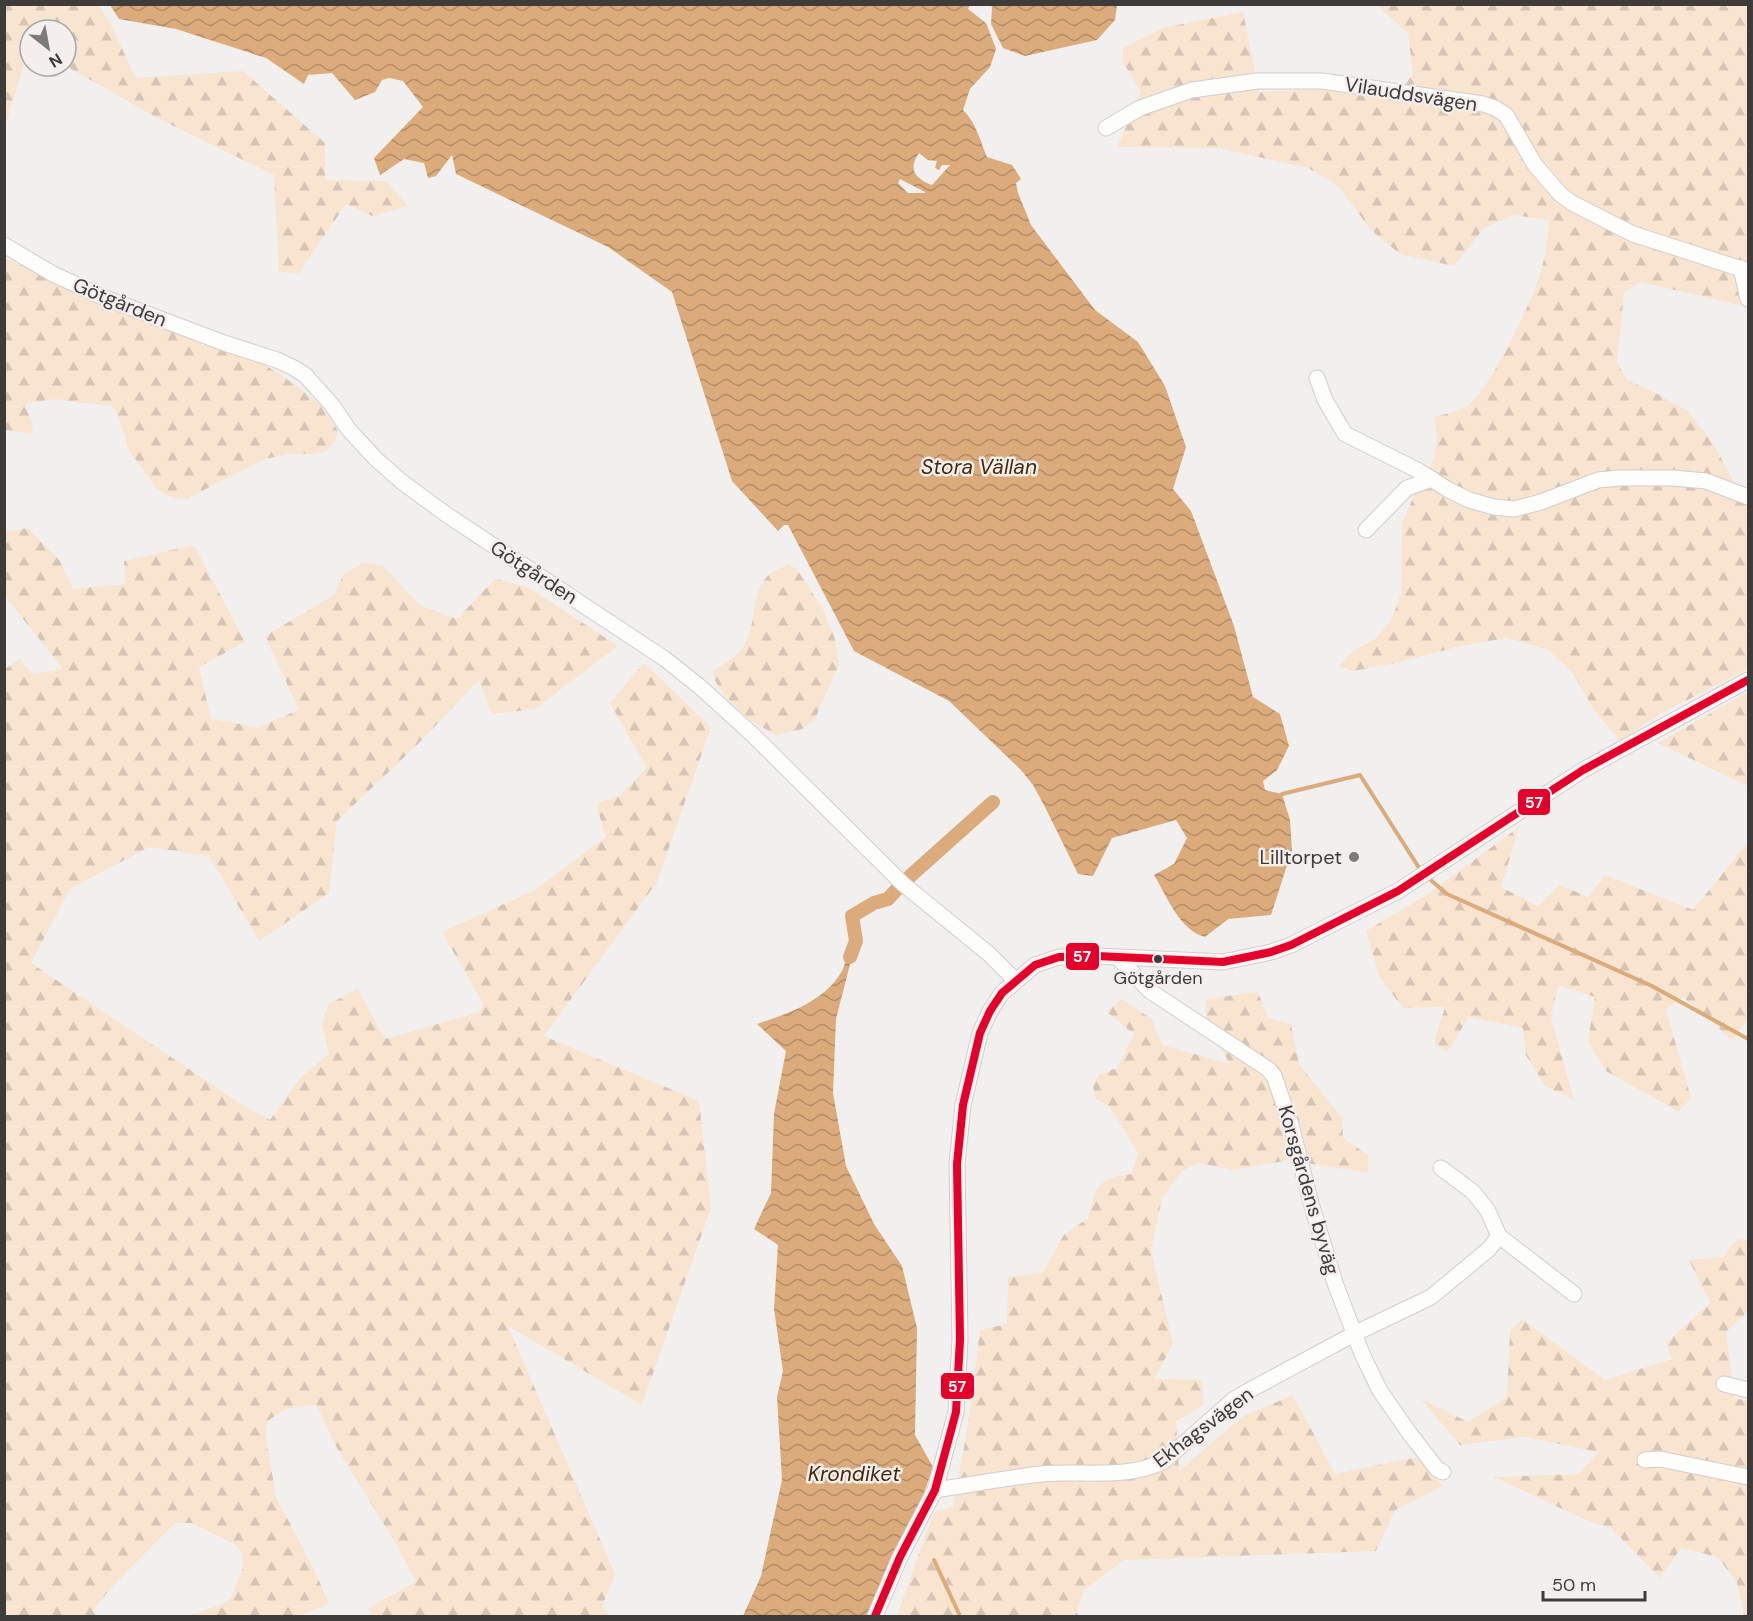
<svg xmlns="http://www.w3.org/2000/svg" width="1753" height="1621" viewBox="0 0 1753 1621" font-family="'DM Sans',sans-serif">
	<defs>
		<pattern id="forest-firs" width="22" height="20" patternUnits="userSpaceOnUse" patternTransform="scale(1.5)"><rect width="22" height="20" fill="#f9e4d0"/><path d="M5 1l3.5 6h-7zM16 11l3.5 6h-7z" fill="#d6c4b4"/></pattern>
		<pattern id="water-waves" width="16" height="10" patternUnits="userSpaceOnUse" patternTransform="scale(1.5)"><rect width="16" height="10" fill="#dbab7b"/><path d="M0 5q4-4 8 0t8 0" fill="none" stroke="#b38c66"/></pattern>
	</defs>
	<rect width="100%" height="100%" fill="#f2f0ee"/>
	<!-- forest -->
	<g fill="url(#forest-firs)">
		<path d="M5 4 99 5 110 23 136 78 243 71 325 143V180L386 181 408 206 372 216 346 204 299 273 279 272 274 175 159 119 66 66V30H30V45L5 126Z"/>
		<path d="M1373 5H1748V307L1641 282 1624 293 1617 362 1627 380 1654 392 1688 411 1712 442 1748 507V669L1658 715 1620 741 1594 710 1572 672 1547 649 1506 638 1457 647 1391 664 1353 671 1339 666 1353 651 1375 639 1392 619 1401 593 1402 523 1415 493 1434 459 1437 439 1435 417C1444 414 1457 412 1466 407 1488 393 1527 311 1537 284 1544 264 1548 241 1549 220L1514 215 1484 228 1454 266 1400 254 1371 230 1337 185 1308 168 1219 148 1117 147 1141 92 1123 62V48L1162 28 1243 12 1259 92 1331 89 1400 92 1413 74 1408 33 1377 6Z"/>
		<path d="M4 257 68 288 182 334 202 345 247 355 280 374 322 406 338 431 336 439 327 451 311 454H288L265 459 186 499 170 497 157 489 130 452 116 410 110 405 80 403 56 399 25 404 33 426 31 434 5 430Z"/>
		<path d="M28 528 60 561 73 589 125 584 124 561 194 545 245 642 199 667 211 719 258 727 299 710 265 636 334 595 343 575 363 563 382 565 421 606 457 619 495 579 528 587 618 646 535 709 492 714 479 680 417 745 337 821 329 893 259 941 209 856 149 847 70 889 31 963 241 1104 270 1120 302 1076 329 1054 322 1025 329 1004 358 989 385 1039 480 1012 483 1003 442 932 535 890 606 837 596 804 620 795 647 768 610 703 644 663 711 727 657 882 544 1036 699 1101 711 1208 642 1405 508 1326 615 1574 602 1606 610 1616H372L368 1608 416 1582 401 1552 337 1448 316 1404 286 1409 267 1421 266 1438 276 1497 314 1569 329 1604 298 1616H189L225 1603 232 1597 243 1567 242 1553 234 1544 192 1523H175L109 1590 93 1611 99 1616H5L4 744 7 742 4 738 5 669 20 659 32 674 63 669 5 596V532Z"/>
		<path d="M788 565 796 568 823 609 835 639 839 664 815 719 802 729 777 735C767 730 755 724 747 717 736 708 712 685 713 671 723 664 739 656 745 644 761 613 745 578 788 565Z"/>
		<path d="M1748 692V786L1658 743Z"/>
		<path d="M1519 827 1501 887 1538 906 1560 885 1588 897 1605 875 1693 910 1748 842V1019L1732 1040 1683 997 1666 1010 1691 1098 1679 1112 1606 1071 1588 1041 1595 997 1558 985 1551 1018 1574 1100 1545 1086 1526 1055 1523 1028 1469 1017 1447 1052 1434 1042 1445 1007 1403 1008 1380 978 1366 931 1428 894Z"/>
		<path d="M1258 992 1268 1018 1291 1024 1299 1064 1342 1118 1343 1138 1368 1155V1173L1289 1160 1234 1170 1198 1163 1182 1171 1162 1198 1151 1250 1173 1344 1154 1379 1202 1380 1204 1405 1176 1421 1179 1471 1243 1416 1293 1395 1335 1474 1417 1457 1443 1486 1395 1510 1376 1551 1123 1560 1084 1591 1077 1612 1078 1616H897L934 1512 953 1507 968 1425 980 1330 1007 1324 1008 1277 1042 1273 1064 1235 1088 1218C1096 1187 1097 1177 1132 1174L1138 1153 1110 1107 1096 1099 1093 1086 1098 1075 1117 1068 1134 1034 1107 1012 1121 999 1152 1019 1162 1045 1230 1064 1207 1025 1206 999Z"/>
		<path d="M1737 1239 1748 1240V1311L1726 1332 1735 1399 1748 1400V1616H1744L1737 1583 1718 1557 1681 1548 1660 1578 1610 1527 1592 1523 1494 1477 1579 1474 1598 1452 1525 1437 1460 1445 1420 1398 1468 1422 1507 1397 1510 1331 1522 1319 1605 1380 1672 1359 1666 1343 1710 1303 1689 1260 1723 1257Z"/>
	</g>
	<!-- water -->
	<g fill="url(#water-waves)" fill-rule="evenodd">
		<path d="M110 5H970L968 9 986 23 996 49 990 67 970 89 963 110C976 122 980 141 987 157L1012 165 1021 179 1016 183 1018 193 1031 225 1095 310 1138 342 1165 386 1186 447 1173 489 1191 511 1234 626 1253 697 1280 714 1289 746 1277 770 1263 781 1265 790 1282 794 1290 820 1292 850 1271 915 1228 919 1205 937C1179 930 1167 896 1154 875L1174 864 1187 838 1176 820 1112 838 1093 876 1078 874 1045 807 1033 785 1021 770 949 701 854 651 788 525H784L778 531 732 481 672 292 608 247 456 174 452 155 436 176 428 178 424 163 404 159 380 175 374 158 423 107 403 81 389 78 382 80 375 92 355 100 332 73 308 75 304 84 266 58 176 29 119 19ZM919 153 928 160 937 161 935 168 939 170 942 165H950L932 185C916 179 907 170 919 153ZM900 179 925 192V193H908L898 183Z"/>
		<path d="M990 5H1117L1115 20 1097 40 1025 56 1003 48 991 24 992 7Z"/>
		<path d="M856 941 836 1019 833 1093 846 1166 874 1224 902 1266 917 1328 915 1435 933 1467 912 1528 871 1616H743L761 1576 782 1480 777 1397 783 1371 774 1309 778 1245 754 1229 771 1193 774 1114 786 1051 757 1024C789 1013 824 1002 842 971 846 965 846 952 848 944Z"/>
	</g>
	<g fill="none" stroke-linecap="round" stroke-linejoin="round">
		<!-- stream -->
		<g stroke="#dbab7b" stroke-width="4">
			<path d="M1282 794 1360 775 1421 871"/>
			<path d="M1426 876 1447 894 1652 986 1748 1039"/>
			<path d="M934 1560 960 1616"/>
		</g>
		<!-- canal -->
		<g stroke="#dbab7b" stroke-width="14">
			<path d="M908 878 993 802"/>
			<path d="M850 957 856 941 852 916 874 903 888 899 898 888"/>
		</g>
		<defs>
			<g id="minor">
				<path d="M1106 128 1140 108 1192 90 1257 81H1322L1483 104 1495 108 1506 115 1535 165 1560 194 1572 203 1633 234 1748 271"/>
				<path d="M4 245 53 274 105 298 224 343 277 360 294 368 305 375 332 405 349 430 376 459 402 482 447 515 665 659 699 686 753 735 903 884 989 954 1015 980"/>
				<path d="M1741 268 1748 299"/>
				<path d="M1317 378 1325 400 1345 434 1419 471 1447 489 1469 500 1494 507 1514 509 1541 502 1598 480 1620 478H1673L1706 481 1748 497"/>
				<path d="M1366 530 1407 488 1432 479"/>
				<path d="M1118 958 1150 991 1268 1069 1274 1076 1291 1125 1311 1203 1335 1283 1362 1354 1380 1391 1410 1434 1437 1469 1443 1472"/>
				<path d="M1441 1168 1473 1192 1488 1211 1499 1236 1574 1294"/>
				<path d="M1724 1384 1748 1390"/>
				<path d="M1645 1460 1660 1459 1748 1477"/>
				<path d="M935 1490C970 1485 1005 1478 1041 1474 1081 1470 1127 1480 1164 1461L1233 1400 1248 1391 1356 1333 1431 1297 1489 1249 1499 1236"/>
				<path d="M875 1616 900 1557 935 1490 956 1412 960 1339 957 1164 963 1105 980 1033 990 1011 1002 993 1035 965 1059 957 1097 956 1223 962 1271 952 1291 945 1398 891 1583 770 1748 680"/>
			</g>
		</defs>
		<!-- minor casing -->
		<use href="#minor" stroke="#d0cecc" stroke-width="17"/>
		<!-- minor -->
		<use href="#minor" stroke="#fdfdfc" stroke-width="15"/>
		<defs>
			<path id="bus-1" d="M875 1616 900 1557 935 1490 956 1412 960 1339 957 1164 963 1105 980 1033 990 1011 1002 993 1035 965 1059 957 1097 956 1223 962 1271 952 1291 945 1398 891 1583 770 1748 680"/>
		</defs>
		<!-- bus-1 casing -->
		<use href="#bus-1" stroke="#f4efec" stroke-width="12"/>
		<!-- bus-1 -->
		<use href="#bus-1" stroke="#e4002b" stroke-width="8"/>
	</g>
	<!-- markers -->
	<circle fill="#7d7b7a" stroke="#f4efec" stroke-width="2" cx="1354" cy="857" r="6"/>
	<circle fill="#3e3c3b" stroke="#f4efec" stroke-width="2" cx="1158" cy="959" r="5"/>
	<g text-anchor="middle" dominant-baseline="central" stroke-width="5" stroke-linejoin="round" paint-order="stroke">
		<!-- bus labels -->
		<g font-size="18" fill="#3e3c3b" stroke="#f4efec">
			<text x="1158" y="978">Götgården</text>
		</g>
		<!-- street labels -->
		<g font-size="20" fill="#3e3c3b" stroke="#f4efec">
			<text transform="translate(1411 94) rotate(9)">Vilauddsvägen</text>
			<text transform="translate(120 302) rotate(22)">Götgården</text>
			<text transform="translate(534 572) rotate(33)">Götgården</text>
			<text transform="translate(1309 1190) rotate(74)">Korsgårdens byväg</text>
			<text transform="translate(1203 1427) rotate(-37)">Ekhagsvägen</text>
		</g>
		<!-- poi labels -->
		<g font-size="20" fill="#3e3c3b" stroke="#f4efec" text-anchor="end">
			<text x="1342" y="857">Lilltorpet</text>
		</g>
		<!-- water labels -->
		<g font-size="21" font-style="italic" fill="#45290c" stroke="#f4efec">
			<text x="979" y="467">Stora Vällan</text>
			<text x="854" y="1474">Krondiket</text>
		</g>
	</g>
	<g stroke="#f4efec" stroke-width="2">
		<rect x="1517" y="788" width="34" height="28" rx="6" fill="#e4002b"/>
		<rect x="1065" y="942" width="35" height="29" rx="6" fill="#e4002b"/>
		<rect x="940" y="1372" width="35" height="28" rx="6" fill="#e4002b"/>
	</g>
	<g font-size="16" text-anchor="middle" font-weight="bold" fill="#fff">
		<text x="1534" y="808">57</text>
		<text x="1082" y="962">57</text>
		<text x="957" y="1392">57</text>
	</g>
	<!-- border -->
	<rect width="1753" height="1621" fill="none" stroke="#3e3c3b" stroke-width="12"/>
	<!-- north arrow -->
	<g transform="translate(48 48) rotate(149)"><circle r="28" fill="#f4efec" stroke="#aba7a5" stroke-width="1.5"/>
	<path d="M0-4.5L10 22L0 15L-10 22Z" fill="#7d7b7a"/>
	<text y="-9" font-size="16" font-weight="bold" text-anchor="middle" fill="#3e3c3b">N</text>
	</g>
	<!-- scale -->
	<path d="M1543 1591v9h102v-9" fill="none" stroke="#3e3c3b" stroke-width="3"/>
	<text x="1552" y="1591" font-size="18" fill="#3e3c3b" stroke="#f4efec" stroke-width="4.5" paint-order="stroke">50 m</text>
</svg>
